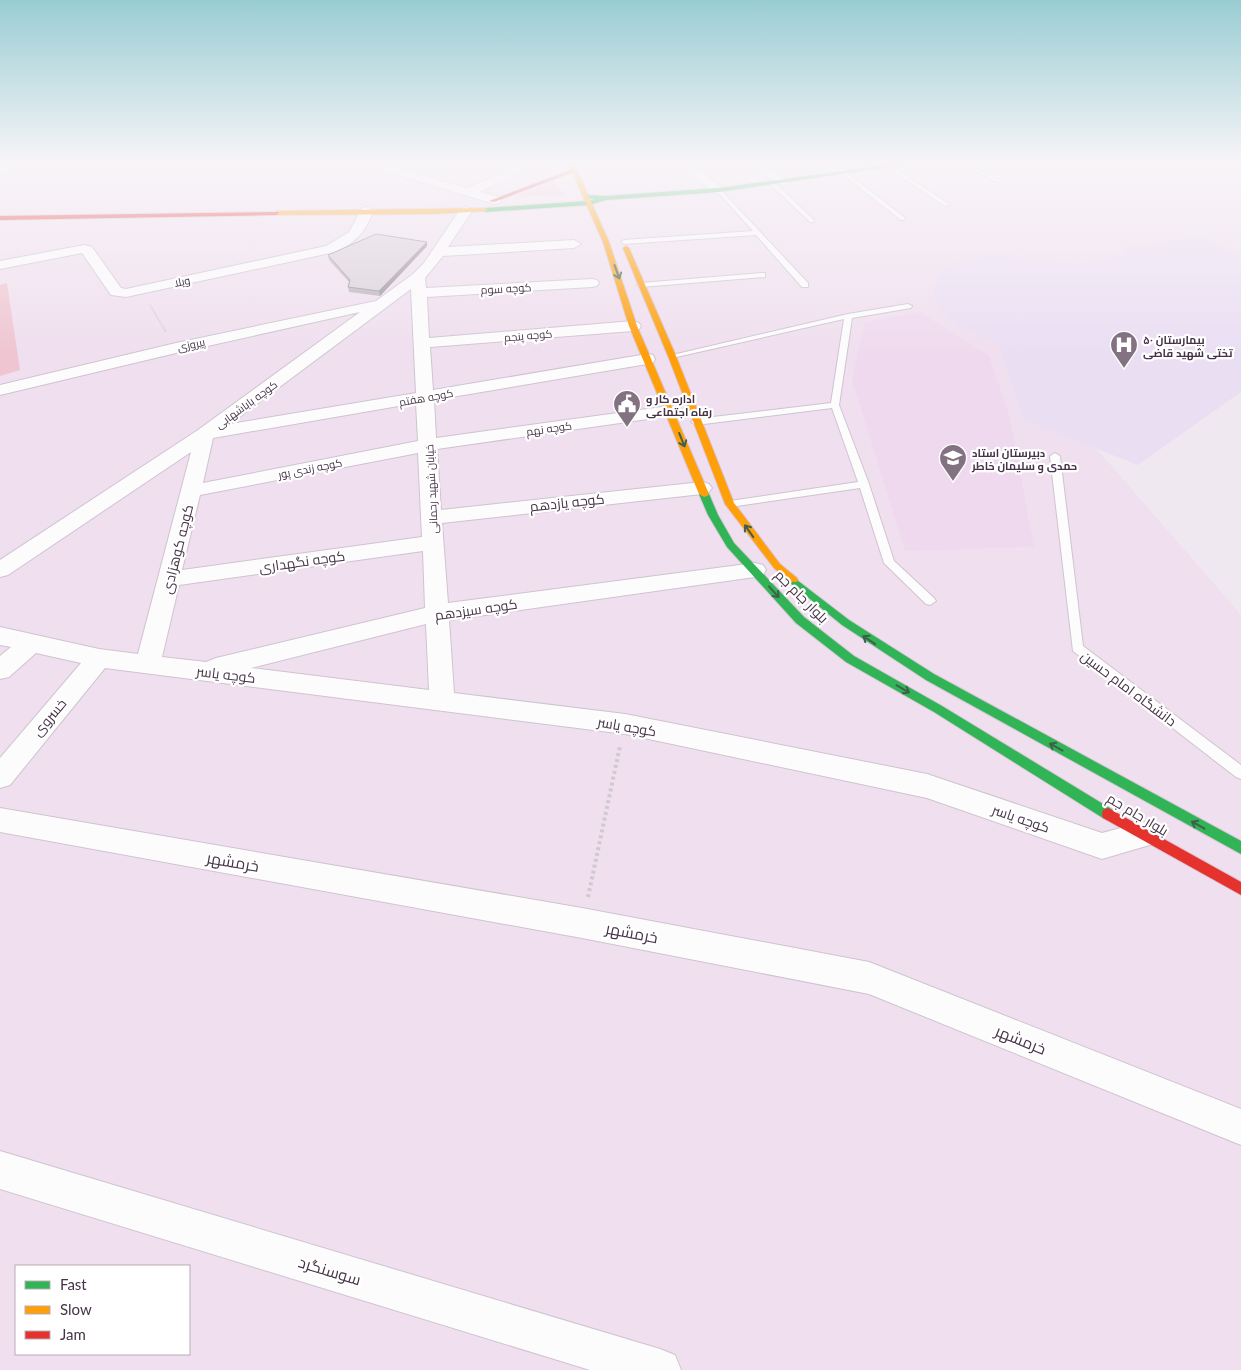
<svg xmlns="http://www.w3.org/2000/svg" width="1241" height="1370" viewBox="0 0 1241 1370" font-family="Lato,Cairo,sans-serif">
	<rect width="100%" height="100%" fill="#f0e8f0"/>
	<!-- residential -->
	<path fill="#f0dfef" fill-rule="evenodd" d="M0 163H1241V349L1076 425 1241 615V1370H0ZM16 1266H189V1354H16Z"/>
	<!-- education -->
	<path fill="#efd9ee" d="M920 312 989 356 1010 418 1034 547 905 551 852 380 865 322Z"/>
	<!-- medical -->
	<path fill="#eadef3" d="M1201 236 1241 255V392L1138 465 1024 420 999 345 959 325 941 311 933 296 936 283 942 273 963 260 986 256 1015 257 1074 265 1127 254 1120 248Z"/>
	<!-- green -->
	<g fill="#eec5d0">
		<path d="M553 181 565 195 517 197Z"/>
		<path d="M7 283 20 370 0 376V285Z"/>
	</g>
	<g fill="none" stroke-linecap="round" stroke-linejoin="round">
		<defs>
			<g id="lane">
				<path d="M960 163H967L1001 181 996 182Z"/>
				<path d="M1098 163 1109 165 1106 167Z"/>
				<path d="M890 165 892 166 950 205 945 206 888 168Z"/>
				<path d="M842 172H846L905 218V220H901L842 174Z"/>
				<path d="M771 183H775L814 220V222H810L771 185Z"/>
				<path d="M719 188 808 283V287H802L756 235 624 244 621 242 624 240 753 231 717 191Z"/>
				<path d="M762 273H765V277L641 287 637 285 641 283Z"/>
				<path d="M908 304 912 306 911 308 852 318 839 405 869 484 894 561 934 598 936 601 930 605 926 604 884 563 860 488 730 507 725 504 730 501 858 482 832 408 696 425 691 422 696 419 831 403 844 319 672 358 668 356 848 314Z"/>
				<path d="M1055 453 1060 456 1083 646 1241 765V779L1236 777 1073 651 1050 456Z"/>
			</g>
			<g id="street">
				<path d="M12 163H35L33 165 0 173V165Z"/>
				<path d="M370 163H380L467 188 522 163H538L480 192 499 197 501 200 499 203 495 204 370 167 368 165Z"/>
				<path d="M446 163H458L451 173H443L441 171Z"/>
				<path d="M675 163H689L725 190 719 194 715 193Z"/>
				<path d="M745 163H759L790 182 784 186 780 185Z"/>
				<path d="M819 163H834L850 173 844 177Z"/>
				<path d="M367 207 373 211C366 232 355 243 335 252L126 297 111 295 82 253 0 269V261L84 245 92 247 121 288 126 289 326 246 349 232 362 208Z"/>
				<path d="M466 207 472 211 448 247 574 240 581 244 574 248 443 256 425 278 426 288 592 279 597 280 599 283 597 286 592 287 427 297 429 338 633 321 639 323 641 326 639 329 633 331 430 347 433 390 647 354 653 355 655 359 653 363 647 364 434 400 436 438 669 406 675 407 678 411 675 415 669 416 437 449 441 510 702 482 709 484 712 488 709 492 702 494 442 523 448 603 755 563 763 565 766 570 763 575 755 577 449 620 454 693 625 714 927 774 1102 833 1143 822 1153 826 1157 835 1153 844 1102 859 927 798 625 734 105 668 10 785 0 788V758L81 663 36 653 9 677 0 679V656L11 647 0 645V627L99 649 138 654 191 452 8 575 0 577V560L198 430 360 312 176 353 0 395V385L176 343 376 301 413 274 424 263 461 208ZM411 289 416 393 230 424ZM416 403 418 441 203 483 213 438ZM418 453 422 537 182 570 200 495ZM423 551 425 608 216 658 206 662 162 657 179 585ZM426 624 429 690 251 668Z"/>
				<path d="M0 808 582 908 869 962 1241 1109V1145L869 994 582 938 0 832Z"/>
				<path d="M0 1151 660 1349 675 1355 681 1370H590L0 1189Z"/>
			</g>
			<g id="fast">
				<path d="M901 163H915L719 192 606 200 589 205 485 212 482 210 485 208 588 201 595 199 584 198 586 195 605 196 719 188Z"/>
				<path d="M704 491 709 494 718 515 734 543 804 617 854 656 942 706 1113 810 1114 814 1113 818 1108 820 1103 818 934 712 846 662 796 623 727 547 708 515 699 494Z"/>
				<path d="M793 577 849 620 934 674 1241 841V854L926 680 842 625 789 582 788 580Z"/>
			</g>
			<g id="slow">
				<path d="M568 163H574L609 242 637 326 709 494 707 496 704 497 699 494 629 326 603 242Z"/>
				<path d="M485 208 487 211 433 214 277 215 274 213 277 211Z"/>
				<path d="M626 246 629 248 676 356 734 503 780 564 797 578 798 580 797 582H789L774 568 725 504 668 356 623 248Z"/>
			</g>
			<g id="jam">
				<path d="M571 170 576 171 494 202 489 201Z"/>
				<path d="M279 212 277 215 0 220V216Z"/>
				<path d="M1108 808 1241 882V895L1103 818 1102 814 1103 810Z"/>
			</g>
		</defs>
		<!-- lane casing -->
		<use href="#lane" stroke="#cec4cf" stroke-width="2"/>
		<!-- street casing -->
		<use href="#street" stroke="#cec4cf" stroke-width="2"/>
		<!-- fast casing -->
		<use href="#fast" stroke="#d9c6d8" stroke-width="2"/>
		<!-- slow casing -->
		<use href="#slow" stroke="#d9c6d8" stroke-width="2"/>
		<!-- jam casing -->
		<use href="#jam" stroke="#d9c6d8" stroke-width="2"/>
		<!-- path-far1 -->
		<path stroke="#d1c9d1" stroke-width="2" stroke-dasharray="1 1" stroke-linecap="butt" d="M150 305 166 332"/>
		<!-- path -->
		<path stroke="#d1c9d1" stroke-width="4" stroke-dasharray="3 3" stroke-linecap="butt" d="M588 897 620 746"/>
		<!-- lane -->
		<use href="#lane" fill="#fdfcfd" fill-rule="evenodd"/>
		<!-- street -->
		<use href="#street" fill="#fdfcfd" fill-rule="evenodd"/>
		<!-- fast -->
		<use href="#fast" fill="#30b455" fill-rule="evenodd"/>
		<!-- slow -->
		<use href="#slow" fill="#ff9f0a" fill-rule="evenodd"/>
		<!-- jam -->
		<use href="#jam" fill="#e5322d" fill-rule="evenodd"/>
	</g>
	<!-- wall -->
	<path fill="#bbb3bb" d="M427 246 380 296 349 292 348 287 349 282 329 260 328 255Z"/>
	<!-- shaded-wall -->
	<path fill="#999299" d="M427 242V246L380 296 379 291Z"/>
	<!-- building -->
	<path fill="#dad0da" stroke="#999299" d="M376 234 427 242 379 291 348 287 350 280 328 255Z"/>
	<!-- one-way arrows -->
	<defs><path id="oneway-shaft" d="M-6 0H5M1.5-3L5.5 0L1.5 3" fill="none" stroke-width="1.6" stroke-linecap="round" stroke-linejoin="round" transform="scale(1.25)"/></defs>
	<g stroke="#3e604c">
		<use href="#oneway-shaft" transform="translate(617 272) rotate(70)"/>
		<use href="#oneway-shaft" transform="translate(682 440) rotate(68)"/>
		<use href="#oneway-shaft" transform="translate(749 531) rotate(-125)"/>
		<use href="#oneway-shaft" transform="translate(774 592) rotate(48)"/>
		<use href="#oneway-shaft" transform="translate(869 640) rotate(-146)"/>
		<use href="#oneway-shaft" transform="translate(903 689) rotate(30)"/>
		<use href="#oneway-shaft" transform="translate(1056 747) rotate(-151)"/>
		<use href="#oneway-shaft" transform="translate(1198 825) rotate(-151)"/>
	</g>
	<!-- sky -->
	<linearGradient id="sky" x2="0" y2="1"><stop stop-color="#99cdd3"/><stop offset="0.46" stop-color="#f8f5f8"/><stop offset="1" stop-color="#f8f5f8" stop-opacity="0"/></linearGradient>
	<rect width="1241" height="355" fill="url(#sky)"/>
	<!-- icons -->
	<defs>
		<symbol id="hospital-pin" viewBox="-11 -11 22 30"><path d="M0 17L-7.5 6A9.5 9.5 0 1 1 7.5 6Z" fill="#827282" stroke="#fff"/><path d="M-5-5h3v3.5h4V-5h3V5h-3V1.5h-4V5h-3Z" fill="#fff"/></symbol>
		<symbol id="civic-pin" viewBox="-11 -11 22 30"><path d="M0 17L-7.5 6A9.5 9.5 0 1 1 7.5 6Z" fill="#827282" stroke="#fff"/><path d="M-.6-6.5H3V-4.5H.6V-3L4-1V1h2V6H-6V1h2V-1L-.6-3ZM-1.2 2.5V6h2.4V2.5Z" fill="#fff"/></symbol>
		<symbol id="school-pin" viewBox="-11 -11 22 30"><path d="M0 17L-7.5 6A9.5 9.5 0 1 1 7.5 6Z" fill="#827282" stroke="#fff"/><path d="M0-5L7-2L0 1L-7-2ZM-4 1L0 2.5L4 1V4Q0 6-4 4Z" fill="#fff"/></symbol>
	</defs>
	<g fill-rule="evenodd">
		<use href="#hospital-pin" x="1108" y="329" width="32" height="43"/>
		<use href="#civic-pin" x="611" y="388" width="32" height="43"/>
		<use href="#school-pin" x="937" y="442" width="32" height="43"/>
	</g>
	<g text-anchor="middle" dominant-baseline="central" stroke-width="4.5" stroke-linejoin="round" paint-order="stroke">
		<!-- far-street labels -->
		<g font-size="11" fill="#463347" stroke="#fff">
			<text transform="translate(182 281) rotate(-12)">ویلا</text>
			<text transform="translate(506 288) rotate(-3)">کوچه سوم</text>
			<text transform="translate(528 335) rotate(-5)">کوچه پنجم</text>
			<text transform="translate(191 344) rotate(-12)">پیروزی</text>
			<text transform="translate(426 397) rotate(-10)">کوچه هفتم</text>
			<text transform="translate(246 404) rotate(-36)">کوچه باباشهابی</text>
			<text transform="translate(549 428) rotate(-8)">کوچه نهم</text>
			<text transform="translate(310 468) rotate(-11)">کوچه زندی پور</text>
			<text transform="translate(431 489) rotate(-93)">خیابان شهید رحمانی</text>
		</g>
		<!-- far-poi labels -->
		<g font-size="11" font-weight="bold" fill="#463347" stroke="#fff" text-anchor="start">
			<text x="1143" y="339">بیمارستان ۵۰<tspan x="1143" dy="13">تختی شهید قاضی</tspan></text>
			<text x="646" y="398">اداره کار و<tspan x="646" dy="13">رفاه اجتماعی</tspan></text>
			<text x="972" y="452">دبیرستان استاد<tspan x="972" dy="13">حمدی و سلیمان خاطر</tspan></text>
		</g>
		<!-- street labels -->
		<g font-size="14" fill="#463347" stroke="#fff">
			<text transform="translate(567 502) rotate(-6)">کوچه یازدهم</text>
			<text transform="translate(177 549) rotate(-76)">کوچه کوهزادی</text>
			<text transform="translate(302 561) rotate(-8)">کوچه نگهداری</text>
			<text transform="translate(802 596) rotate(45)">بلوار جام جم</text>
			<text transform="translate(476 609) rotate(-8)">کوچه سیزدهم</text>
			<text transform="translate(226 674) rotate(7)">کوچه یاسر</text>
			<text transform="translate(1129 688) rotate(37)">دانشگاه امام حسین</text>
			<text transform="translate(49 717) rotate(-50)">خسروی</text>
			<text transform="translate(627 726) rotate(10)">کوچه یاسر</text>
			<text transform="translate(1138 814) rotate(31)">بلوار جام جم</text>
			<text transform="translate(1021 818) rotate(19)">کوچه یاسر</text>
		</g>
		<!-- near-street labels -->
		<g font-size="16" fill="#463347" stroke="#fff">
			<text transform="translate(233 861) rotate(10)">خرمشهر</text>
			<text transform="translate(632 932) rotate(11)">خرمشهر</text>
			<text transform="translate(1021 1039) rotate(22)">خرمشهر</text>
			<text transform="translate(330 1270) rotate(17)">سوسنگرد</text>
		</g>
	</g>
	<!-- legend -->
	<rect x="15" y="1265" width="175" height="90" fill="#ffffff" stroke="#b5adb5"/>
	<rect x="25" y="1281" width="25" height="8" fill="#30b455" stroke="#b5adb5"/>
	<text x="60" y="1290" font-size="15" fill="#463347">Fast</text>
	<rect x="25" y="1306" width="25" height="8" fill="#ff9f0a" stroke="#b5adb5"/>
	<text x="60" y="1315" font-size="15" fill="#463347">Slow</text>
	<rect x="25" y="1331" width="25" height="8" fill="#e5322d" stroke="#b5adb5"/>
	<text x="60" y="1340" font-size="15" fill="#463347">Jam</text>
</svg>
